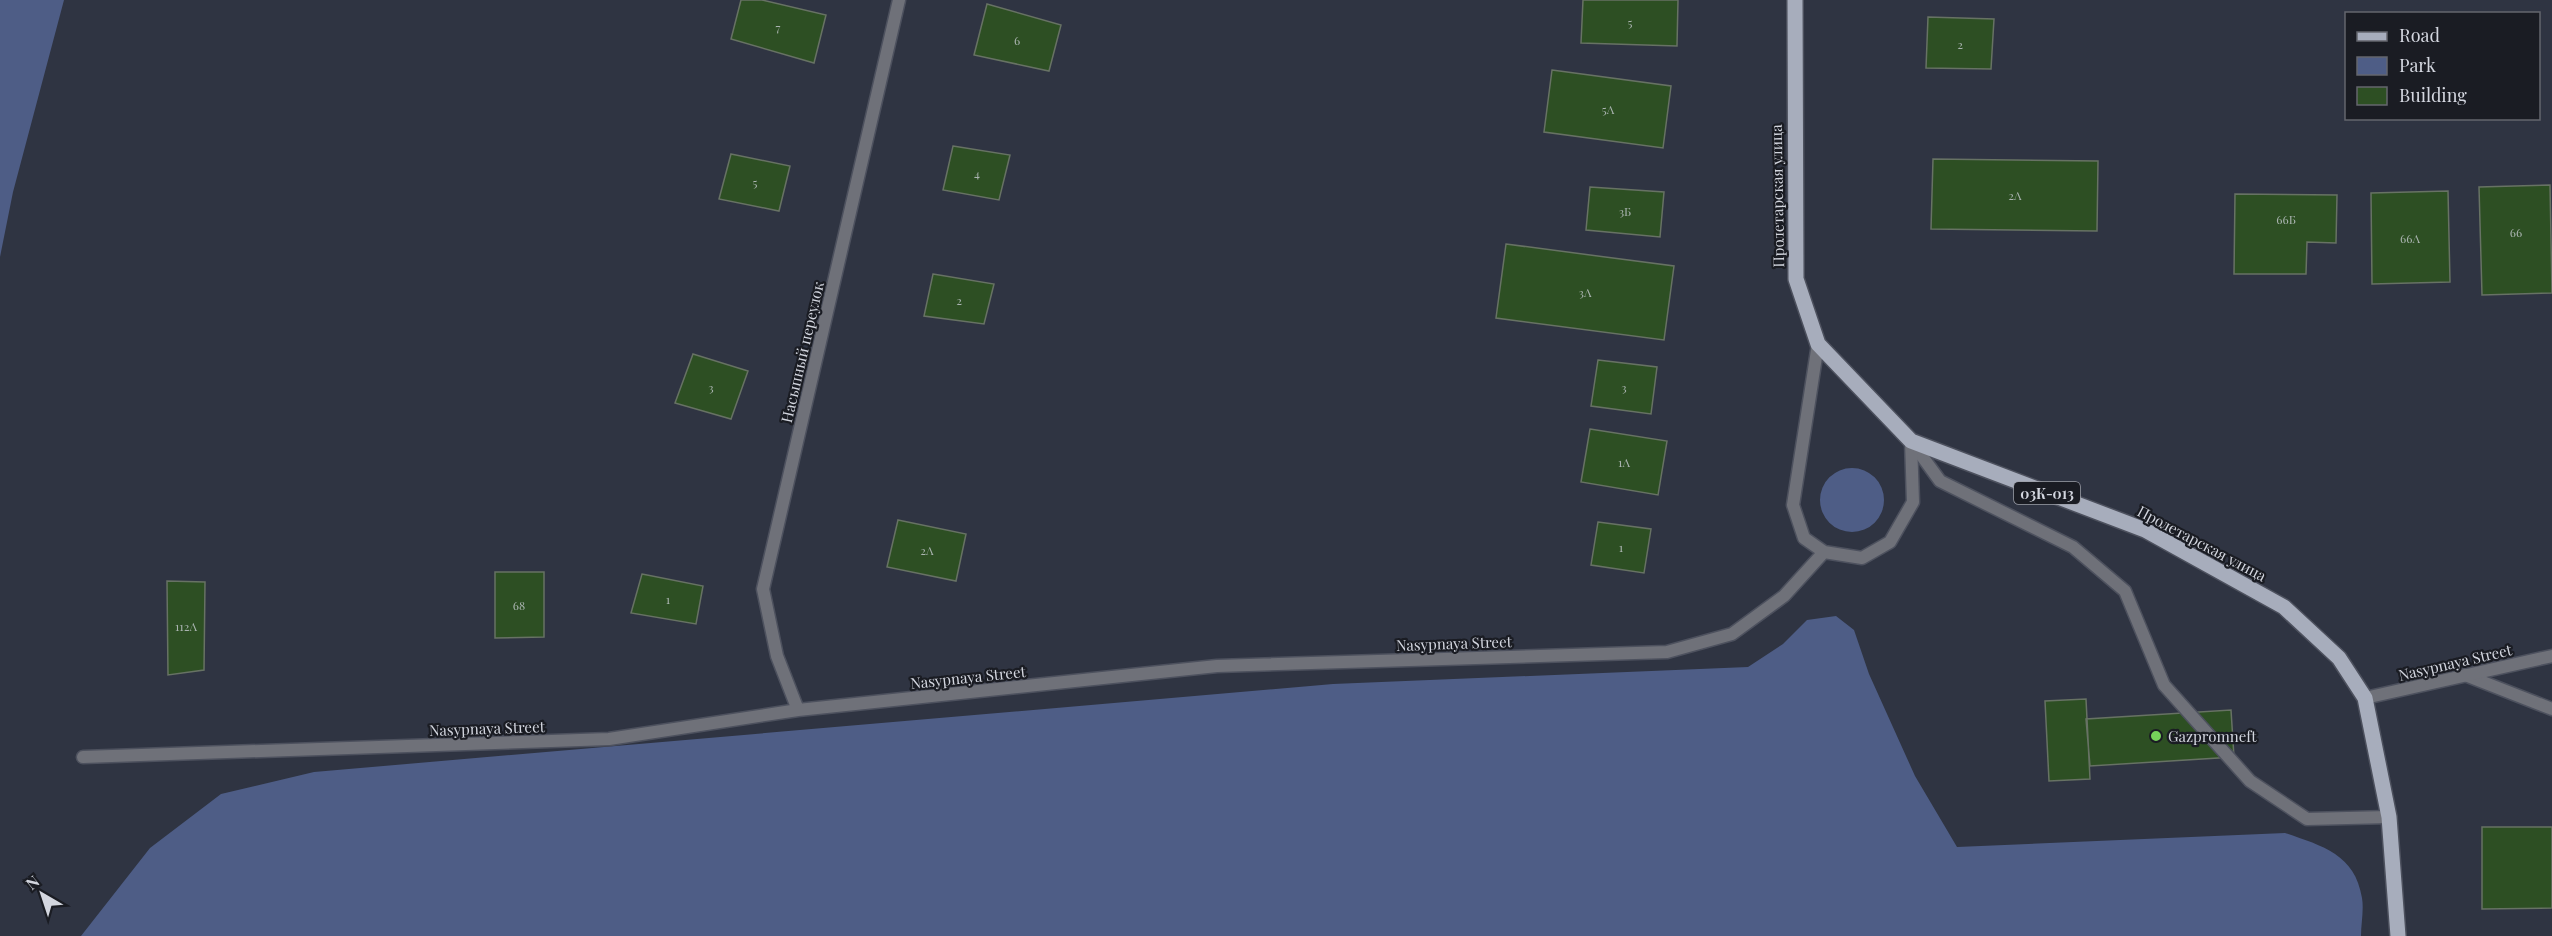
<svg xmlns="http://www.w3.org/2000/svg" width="2552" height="936" font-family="'Playfair Display',serif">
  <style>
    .green { fill: #4e5d86 }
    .building { fill: #2d4f23; stroke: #677264; stroke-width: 1.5 }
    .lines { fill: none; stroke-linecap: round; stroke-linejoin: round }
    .service-casing { stroke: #4d515e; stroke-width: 15 }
    .minor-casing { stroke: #4d515e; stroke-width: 15 }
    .primary-casing { stroke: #4d515e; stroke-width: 18 }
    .service { stroke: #6f7179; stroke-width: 12 }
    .minor { stroke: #6f7179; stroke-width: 12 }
    .primary { stroke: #a7adbc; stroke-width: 15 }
    .poi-dot { fill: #76d25a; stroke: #1a1c23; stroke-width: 2 }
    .labels { text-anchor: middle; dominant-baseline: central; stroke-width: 4.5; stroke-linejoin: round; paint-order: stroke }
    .number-label { font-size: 12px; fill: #aab4b0 }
    .shield { fill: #1a1c23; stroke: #9c9ea7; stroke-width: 1.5 }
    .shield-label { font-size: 14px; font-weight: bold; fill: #d3d6df }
    .street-label { font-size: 15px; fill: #d3d6df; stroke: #1a1c23 }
    .poi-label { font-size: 15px; fill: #d3d6df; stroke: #1a1c23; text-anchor: start }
  </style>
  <rect width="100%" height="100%" fill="#2f3442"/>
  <path class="green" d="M0 0H64L13 192 0 257Z
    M1820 500a32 32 0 1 1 64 0a32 32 0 1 1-64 0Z
    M1836 616 1854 630 1869 674 1915 776 1957 847 2285 833C2322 846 2355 854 2362 898 2364 910 2361 924 2361 936H81L150 848 221 794 314 772 1333 684 1748 667 1783 644 1807 620Z"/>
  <path class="building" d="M741 0H762L826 15 814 63 731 39Z
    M1583 0H1678L1677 46 1581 43Z
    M987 4 1061 25 1049 71 974 55Z
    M1928 17 1994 19 1991 69 1926 68Z
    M1552 70 1671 86 1663 148 1544 132Z
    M953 146 1010 155 999 200 943 190Z
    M731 154 790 166 779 211 719 199Z
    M1933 159 2098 161 2097 231 1931 229Z
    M2550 185 2552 293 2482 295 2479 187Z
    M1590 187 1664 192 1660 237 1586 230Z
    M2448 191 2450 282 2372 284 2371 193Z
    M2235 194 2337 195 2336 243 2307 242 2306 274H2234Z
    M1506 244 1674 266 1664 340 1496 318Z
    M933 274 994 284 984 324 924 316Z
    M693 354 748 371 731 419 675 403Z
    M1598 360 1657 367 1651 414 1591 406Z
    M1590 429 1667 441 1658 495 1581 482Z
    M898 520 966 534 956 581 887 567Z
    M1598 522 1651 529 1644 573 1591 565Z
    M495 572H544V637L495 638Z
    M642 574 703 586 696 624 631 613Z
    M167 581 205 582 204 670 168 675Z
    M2086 699 2090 779 2049 781 2045 701Z
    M2231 710 2234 757 2090 766 2086 719Z
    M2482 827H2552V908L2482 909Z"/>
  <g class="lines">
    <defs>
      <path id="service" d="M1911 441 1940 481 2073 547 2125 591 2164 685 2250 781 2307 819 2389 817
        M2465 675 2552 709"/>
      <path id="minor" d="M1818 344 1793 505 1804 538 1824 552 1862 558 1890 542 1913 502 1911 441
        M2365 698 2552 656
        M798 710 777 656 763 589 899 0
        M83 757 609 739 798 710 1217 666 1667 652 1732 634 1784 596 1824 552"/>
      <path id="primary" d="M1795 0 1796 279 1818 344 1911 441 2145 530 2284 607 2339 658 2365 698 2389 817 2398 936"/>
    </defs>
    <use href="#service" class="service-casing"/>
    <use href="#minor" class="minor-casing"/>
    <use href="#primary" class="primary-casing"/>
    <use href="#service" class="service"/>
    <use href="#minor" class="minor"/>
    <use href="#primary" class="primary"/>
  </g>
  <circle class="poi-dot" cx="2156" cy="736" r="6"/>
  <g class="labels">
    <g class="number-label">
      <text x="1630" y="22">5</text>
      <text x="778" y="27">7</text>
      <text x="1017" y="40">6</text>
      <text x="1960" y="44">2</text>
      <text x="1608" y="109">5А</text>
      <text x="977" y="173">4</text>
      <text x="755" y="182">5</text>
      <text x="2015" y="195">2А</text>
      <text x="1625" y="211">3Б</text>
      <text x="2286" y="219">66Б</text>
      <text x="2516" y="232">66</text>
      <text x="2410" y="238">66А</text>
      <text x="1585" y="292">3А</text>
      <text x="959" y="300">2</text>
      <text x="711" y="387">3</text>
      <text x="1624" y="387">3</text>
      <text x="1624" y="462">1А</text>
      <text x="1621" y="547">1</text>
      <text x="927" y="550">2А</text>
      <text x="668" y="599">1</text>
      <text x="519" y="605">68</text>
      <text x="186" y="626">112А</text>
    </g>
    <rect class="shield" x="2014" y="482" width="66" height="22" rx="4.5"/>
    <g class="shield-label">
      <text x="2047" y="493">03К-013</text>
    </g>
    <g class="street-label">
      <text transform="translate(1777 196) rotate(-91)">Пролетарская улица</text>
      <text transform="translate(802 352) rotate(-77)">Насыпный переулок</text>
      <text transform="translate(2202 543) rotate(28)">Пролетарская улица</text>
      <text transform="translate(1454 643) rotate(-2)">Nasypnaya Street</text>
      <text transform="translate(2455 662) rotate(-13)">Nasypnaya Street</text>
      <text transform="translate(968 677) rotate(-6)">Nasypnaya Street</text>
      <text transform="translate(487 728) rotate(-2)">Nasypnaya Street</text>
    </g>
    <g class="poi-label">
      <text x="2168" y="736">Gazpromneft</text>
    </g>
  </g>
  <rect x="2345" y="12" width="195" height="108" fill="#1a1c23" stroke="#64666e" stroke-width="1.5"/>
  <rect x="2357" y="32" width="30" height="9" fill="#a7adbc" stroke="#64666e" stroke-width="1.5"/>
  <text x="2399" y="42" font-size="18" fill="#d3d6df">Road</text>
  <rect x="2357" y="57" width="30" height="18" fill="#4e5d86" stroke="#64666e" stroke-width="1.5"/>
  <text x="2399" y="72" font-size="18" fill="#d3d6df">Park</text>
  <rect x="2357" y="87" width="30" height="18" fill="#2d4f23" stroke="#64666e" stroke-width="1.5"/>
  <text x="2399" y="102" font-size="18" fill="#d3d6df">Building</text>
  <g transform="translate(42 894) rotate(321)" stroke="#1a1c23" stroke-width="4.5" paint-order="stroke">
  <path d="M0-4.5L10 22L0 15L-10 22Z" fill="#d3d6df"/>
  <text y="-9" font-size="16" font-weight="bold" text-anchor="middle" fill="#d3d6df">N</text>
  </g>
</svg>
